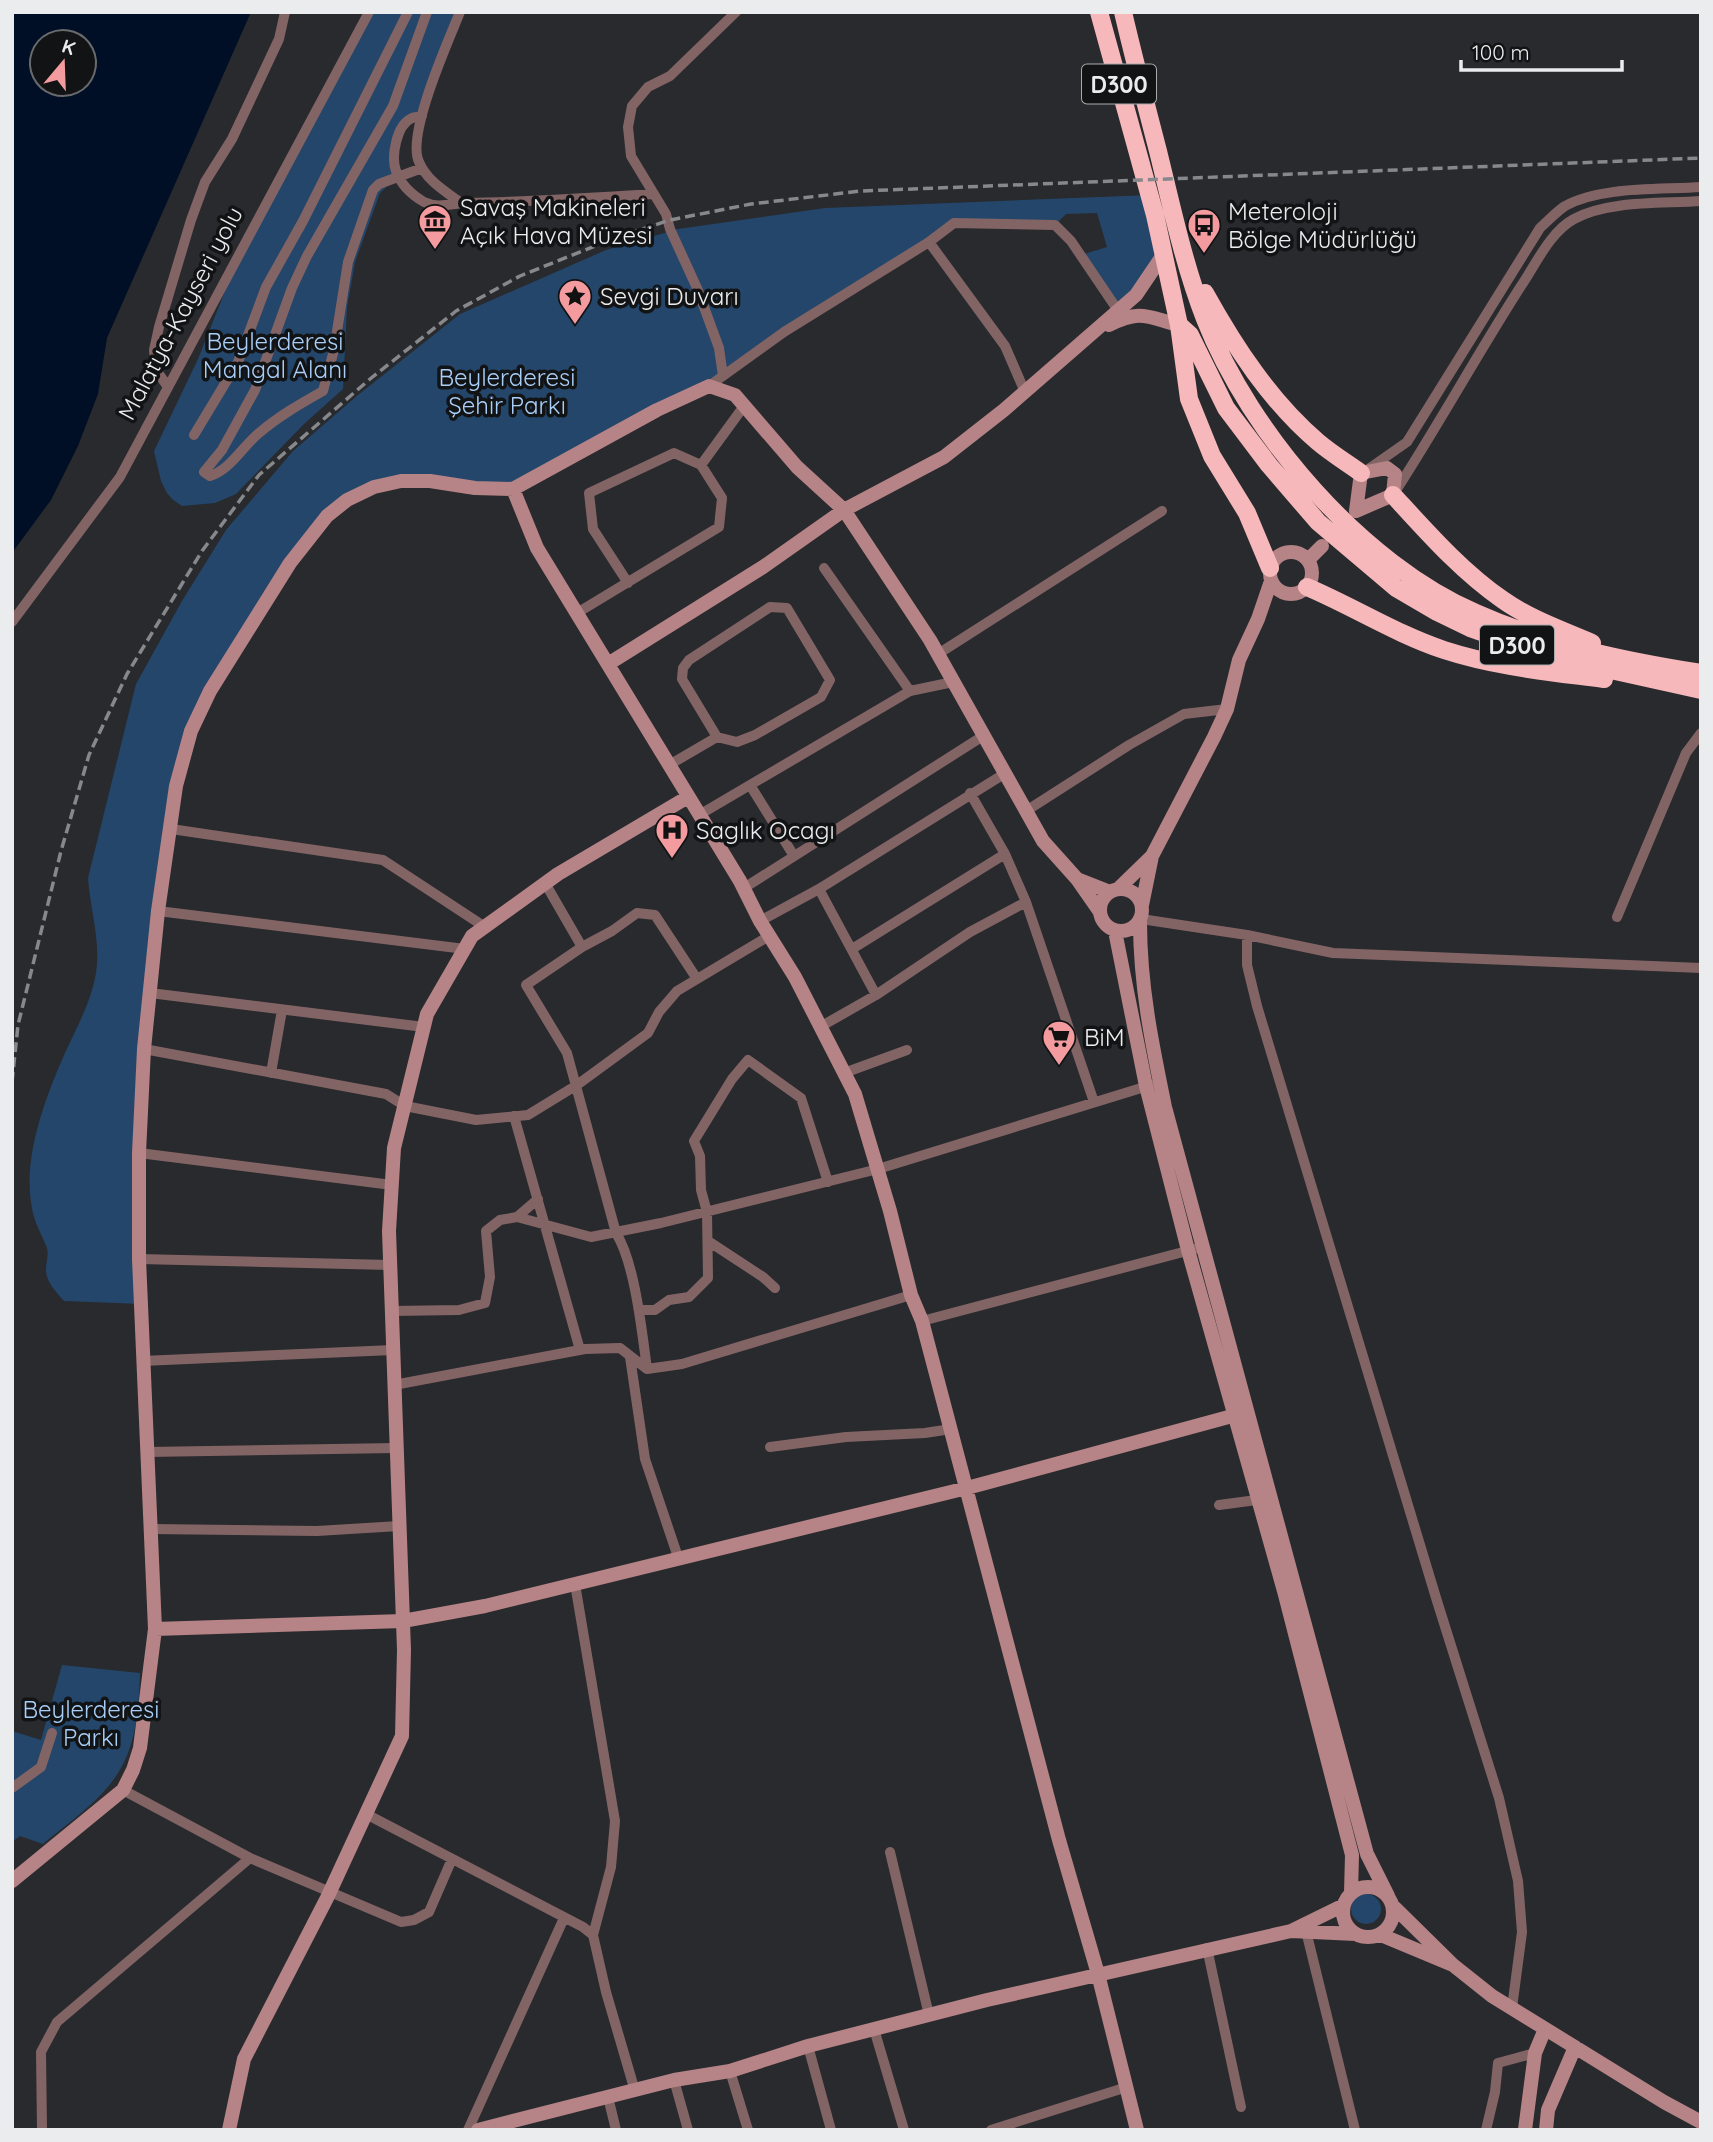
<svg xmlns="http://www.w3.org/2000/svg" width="1713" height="2142" font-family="Quicksand,sans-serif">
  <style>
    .green { fill: #24466a }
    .water { fill: #000f26; fill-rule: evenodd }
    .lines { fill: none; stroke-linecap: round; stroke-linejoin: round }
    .street { stroke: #836465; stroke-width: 10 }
    .secondary { stroke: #b68486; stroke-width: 14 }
    .highway { stroke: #f6b8ba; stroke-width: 18 }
    .rail { stroke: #86888b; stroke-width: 3.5; stroke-dasharray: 10 5; stroke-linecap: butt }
    .labels { text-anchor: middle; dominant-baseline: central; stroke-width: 7; stroke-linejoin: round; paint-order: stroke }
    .shield { fill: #121314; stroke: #a9abad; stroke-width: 2 }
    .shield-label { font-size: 23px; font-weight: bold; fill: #eaecee }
    .poi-label { font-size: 24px; fill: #eaecee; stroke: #121314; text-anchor: start }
    .street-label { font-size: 24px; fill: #eaecee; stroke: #121314 }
    .park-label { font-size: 24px; fill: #a9cff9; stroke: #121314 }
  </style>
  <rect width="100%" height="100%" fill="#282a2e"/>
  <path class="green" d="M369 12H460L422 116 412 118 396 144 398 176 380 193 355 262 347 308 343 389 304 424 236 494 215 503 182 506 172 499 167 493 161 481 154 451 198 359 241 251Z
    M1150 195 1163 255 1119 310 1081 255 1107 247 1097 213 1066 214 1055 225 954 224 709 386 513 489 401 481 327 516 191 731 146 1030 141 1304 64 1301C57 1293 45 1281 46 1269 46 1262 49 1255 47 1248 42 1235 34 1222 32 1208 22 1159 45 1098 65 1053 77 1027 91 1002 96 973 101 941 90 909 88 878L136 684 182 601 226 530 293 451 358 395 460 314 606 250 678 229 825 208Z
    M62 1665 140 1673C139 1704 137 1740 121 1768 104 1799 69 1822 43 1844L20 1836 12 1842V1731L41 1740Z
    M1351 1909a15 15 0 1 1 30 0a15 15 0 1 1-30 0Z"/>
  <path class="water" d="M12 12H251L107 338 98 394 78 446 51 500 12 553ZM42 42H84V84H42Z"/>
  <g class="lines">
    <path class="street" d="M460 12C448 42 406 135 419 162 427 181 445 191 461 203
      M422 116C419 117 415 117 412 118 396 125 391 157 396 171 401 185 412 195 424 202 439 209 452 203 466 203 529 202 591 198 654 194
      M422 168 379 184 373 190 348 262 334 350 323 391C300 404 279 416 259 433 242 447 231 469 210 476L204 472 222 450 255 390 292 288 307 256 393 106 427 12
      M929 242 954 223 1055 225 1071 241 1121 315
      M723 376 719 348 697 288 670 229 666 214 631 156 628 127 632 106 648 87 670 76 736 12
      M709 386 784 332 929 242 1005 346 1025 392
      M168 387 156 370 154 350 159 327 191 220 205 182 232 139 279 39 285 12
      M194 435 238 362 266 287 303 221 408 12
      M1367 470 1407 442 1540 228C1548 221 1556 212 1565 206 1601 186 1660 190 1701 187
      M1395 492C1439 424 1478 353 1521 286 1536 264 1550 232 1574 219 1608 200 1663 204 1701 201
      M824 568 910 691
      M628 583 593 529 589 493 674 453 701 465
      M577 613 719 527 722 498 701 465 744 406
      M12 622 120 477 369 12
      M938 654 1162 511
      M669 765 717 737 737 742 755 735 821 697 830 680 787 608 770 607 689 660 683 668 682 679 717 737
      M750 785 794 856
      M970 793 1005 854 1026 902 1094 1102
      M1026 811 1129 745 1184 714 1227 709
      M699 815 910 691 953 682
      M171 829 383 860 485 927
      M545 883 582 947 526 985 567 1053 616 1233C635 1263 642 1332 647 1369
      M744 888 983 736
      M819 889 876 995
      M158 911 465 949
      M1617 917 1686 753 1701 733
      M1141 919 1247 935 1333 953 1701 968
      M760 921 819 889 1004 774
      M1247 935V965L1257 1006 1437 1601 1499 1798 1518 1881 1522 1932 1512 2008
      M582 947 612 931 637 913 655 915 697 979
      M852 949 1005 854
      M150 993 424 1027
      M820 1027 876 995 970 932 1026 902
      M144 1049 386 1094 405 1106 476 1120 528 1115 577 1085 648 1033 659 1012 677 991 769 936
      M271 1073 282 1010
      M844 1073 907 1050
      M514 1116 580 1350
      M139 1153 392 1185
      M517 1217 538 1199
      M708 1241 763 1277 775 1288
      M139 1259 390 1265
      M639 1310H655L669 1300 689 1297 708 1278 707 1212 701 1190 700 1156 694 1141 732 1079 748 1060 801 1098 828 1182
      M391 1311 459 1310 485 1303 490 1277 486 1231 500 1220 517 1217 591 1237 661 1223 878 1169 1151 1085
      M922 1321 1202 1247
      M630 1357 645 1459 679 1560
      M142 1361 393 1350
      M394 1385 585 1349 620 1348 647 1369 682 1364 911 1295
      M770 1447 846 1437 925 1433 951 1429
      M147 1452 396 1448
      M1219 1505 1264 1499
      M151 1529 317 1531 399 1526
      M575 1584 615 1821 611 1867 593 1935 606 1992 635 2091
      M12 1788 41 1767 52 1733
      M123 1790 250 1858
      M366 1814 583 1927 593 1935
      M890 1852 929 2015
      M1306 1931 1355 2130
      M1207 1948 1241 2107
      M874 2029 904 2130
      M808 2046 831 2130
      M730 2071 748 2130
      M674 2080 688 2130
      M608 2097 616 2130
      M42 2130 41 2052 57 2022 250 1858 401 1922 414 1920 429 1912 452 1859
      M468 2130 564 1918
      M991 2130 1127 2087
      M1486 2130 1495 2092 1498 2063 1535 2053"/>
    <path class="secondary" d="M1109 325C1141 309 1147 317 1179 325
      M1387 468 1395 474 1393 495 1356 511 1361 473Z
      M513 489 537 548 740 881 760 921 795 977 855 1094 890 1211 911 1295 922 1321 1059 1840 1098 1974 1137 2130
      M1270 573a21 21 0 1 1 42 0a21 21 0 1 1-42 0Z
      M1308 560 1322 546
      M608 664 763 567 844 510 944 457 1004 410 1136 295 1163 255
      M1152 856 1214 737 1227 709 1239 660 1258 619 1271 581
      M1100 910a21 21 0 1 1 42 0a21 21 0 1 1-42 0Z
      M1118 889 1152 856 1142 905
      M1100 912 1077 879 1110 892
      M1140 922C1140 986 1152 1044 1165 1107L1367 1854 1388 1896
      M1115 931 1146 1086 1188 1250 1284 1591 1352 1855 1351 1893
      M155 1629 403 1621 485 1606 967 1488 1247 1412
      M12 1881 123 1790 133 1770 140 1748 155 1629 139 1259V1153L144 1049 158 911 176 786 191 731 210 691 290 563 327 516 347 500 374 487 401 481H430L475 488 513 489 657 410 709 386 735 395 797 467 844 510 930 640 1043 841 1077 879
      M1343 1912a25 25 0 1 1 50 0a25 25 0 1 1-50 0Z
      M1344 1905 1291 1931 1356 1934
      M1381 1935 1453 1965 1392 1905
      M1453 1965 1492 1996 1664 2102 1701 2122
      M229 2130 244 2059 327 1898 402 1736 404 1650 389 1231 394 1148 427 1014 472 936 558 874 688 797
      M478 2130 674 2080 730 2071 808 2046 987 2000 1291 1931
      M1525 2130 1535 2053 1545 2029
      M1546 2130 1548 2110 1575 2047"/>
    <path class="highway" d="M1099 12 1155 215 1179 325 1189 399 1212 456 1247 513 1270 568
      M1123 12C1134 59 1146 105 1158 151 1172 208 1184 265 1205 319 1250 434 1362 564 1476 613 1548 645 1624 661 1701 673
      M1205 293C1235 347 1270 401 1318 442 1331 453 1347 463 1361 473
      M1179 325 1190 335 1226 408 1269 465 1318 522 1396 588 1437 612 1470 628 1552 657 1701 690
      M1393 495C1427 532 1462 572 1503 600 1530 619 1562 630 1592 643
      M1307 587C1354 607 1396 634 1444 650 1496 667 1551 672 1604 679"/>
    <path class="rail" d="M12 1082 18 1025 61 851 89 755 127 674 202 551 259 475 370 379 456 311 520 276 615 238 670 220 751 204 861 191 1701 158"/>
  </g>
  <defs>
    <symbol id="museum-pin" viewBox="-11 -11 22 30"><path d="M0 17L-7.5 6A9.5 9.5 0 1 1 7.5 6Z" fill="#f49b9f" stroke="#121314"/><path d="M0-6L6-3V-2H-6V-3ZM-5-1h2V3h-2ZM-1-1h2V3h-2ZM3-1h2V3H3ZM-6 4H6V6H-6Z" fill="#111"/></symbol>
    <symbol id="bus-pin" viewBox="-11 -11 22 30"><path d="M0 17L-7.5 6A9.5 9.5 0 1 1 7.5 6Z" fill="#f49b9f" stroke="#121314"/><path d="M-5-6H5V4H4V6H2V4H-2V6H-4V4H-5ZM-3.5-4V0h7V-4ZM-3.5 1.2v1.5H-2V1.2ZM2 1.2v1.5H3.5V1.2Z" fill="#111"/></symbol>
    <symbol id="sight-pin" viewBox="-11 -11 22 30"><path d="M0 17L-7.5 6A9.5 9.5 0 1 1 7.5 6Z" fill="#f49b9f" stroke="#121314"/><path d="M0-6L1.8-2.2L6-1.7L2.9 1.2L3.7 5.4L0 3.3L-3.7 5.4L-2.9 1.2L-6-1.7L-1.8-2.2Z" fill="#111"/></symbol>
    <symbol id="hospital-pin" viewBox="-11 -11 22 30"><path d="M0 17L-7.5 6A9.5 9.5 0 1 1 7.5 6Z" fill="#f49b9f" stroke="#121314"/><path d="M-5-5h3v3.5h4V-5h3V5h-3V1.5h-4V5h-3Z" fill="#111"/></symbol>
    <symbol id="supermarket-pin" viewBox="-11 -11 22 30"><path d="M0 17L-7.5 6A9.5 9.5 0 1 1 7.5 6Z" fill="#f49b9f" stroke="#121314"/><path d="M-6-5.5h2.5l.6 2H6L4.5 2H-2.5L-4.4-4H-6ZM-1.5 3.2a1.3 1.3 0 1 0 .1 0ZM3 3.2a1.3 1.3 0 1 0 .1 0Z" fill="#111"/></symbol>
  </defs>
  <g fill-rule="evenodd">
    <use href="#museum-pin" x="416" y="202" width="38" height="52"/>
    <use href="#bus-pin" x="1185" y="206" width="38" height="52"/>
    <use href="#sight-pin" x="556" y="277" width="38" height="52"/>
    <use href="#hospital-pin" x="653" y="811" width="38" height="52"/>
    <use href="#supermarket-pin" x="1040" y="1018" width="38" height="52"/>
  </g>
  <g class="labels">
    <g class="shield">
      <rect x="1082" y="64.5" width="74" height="39" rx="5"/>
      <rect x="1480" y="625.5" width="74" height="39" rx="5"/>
    </g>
    <g class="shield-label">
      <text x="1119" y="84">D300</text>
      <text x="1517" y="645">D300</text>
    </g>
    <g class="poi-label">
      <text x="460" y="207">Savaş Makineleri<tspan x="460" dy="28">Açık Hava Müzesi</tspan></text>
      <text x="1228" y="211">Meteroloji<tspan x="1228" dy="28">Bölge Müdürlüğü</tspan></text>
      <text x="600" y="296">Sevgi Duvarı</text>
      <text x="696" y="830">Saglık Ocagı</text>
      <text x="1084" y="1037">BiM</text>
    </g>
    <g class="street-label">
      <text transform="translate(180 313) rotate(-62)">Malatya-Kayseri yolu</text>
    </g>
    <g class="park-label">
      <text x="275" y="341">Beylerderesi<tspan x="275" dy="28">Mangal Alanı</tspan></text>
      <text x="507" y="377">Beylerderesi<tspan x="507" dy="28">Şehir Parkı</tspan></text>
      <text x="91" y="1709">Beylerderesi<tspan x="91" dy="28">Parkı</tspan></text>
    </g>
  </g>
  <rect width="1713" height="2142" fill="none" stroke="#eaecee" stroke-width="28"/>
  <g transform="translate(63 63) rotate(19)"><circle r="33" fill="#121314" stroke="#686a6b" stroke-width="2"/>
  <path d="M0-5L12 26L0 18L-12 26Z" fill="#f49b9f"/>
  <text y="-10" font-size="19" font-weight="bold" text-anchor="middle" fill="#eaecee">K</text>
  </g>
  <path d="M1461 60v10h161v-10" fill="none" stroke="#eaecee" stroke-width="3.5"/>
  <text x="1472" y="60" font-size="21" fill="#eaecee" stroke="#121314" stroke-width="5" paint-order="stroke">100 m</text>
</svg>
